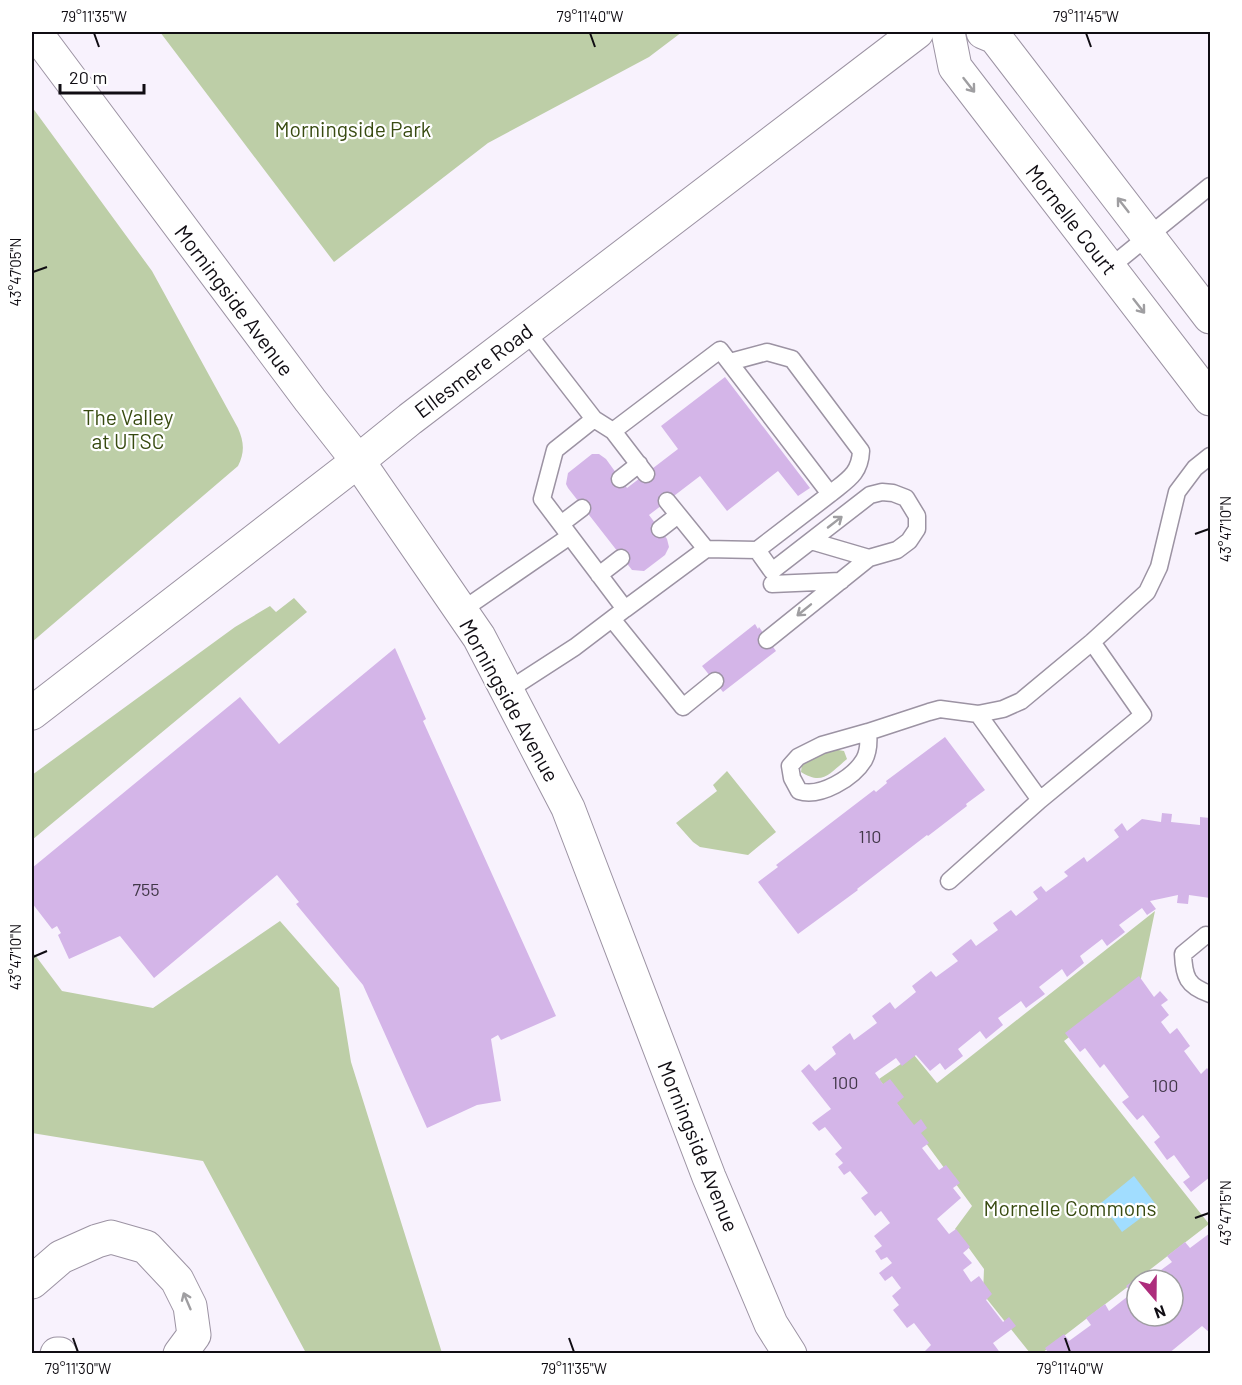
<svg xmlns="http://www.w3.org/2000/svg" width="1242" height="1385" font-family="Barlow,sans-serif">
  <style>
    .green { fill: #bdcea7 }
    .water { fill: #a1ddff }
    .building { fill: #d4b5e8; fill-rule: evenodd }
    .lines { fill: none; stroke-linecap: round; stroke-linejoin: round }
    .service-casing { stroke: #9c93a3; stroke-width: 19 }
    .minor-casing { stroke: #9c93a3; stroke-width: 35 }
    .secondary-casing { stroke: #9c93a3; stroke-width: 35 }
    .service { stroke: #fff; stroke-width: 16 }
    .minor { stroke: #fff; stroke-width: 33 }
    .secondary { stroke: #fff; stroke-width: 33 }
    .oneway { stroke: #9f9ea1 }
    .ticks { fill: none; stroke: #100d13; stroke-width: 2 }
    .labels { text-anchor: middle; dominant-baseline: central; stroke-width: 4.5; stroke-linejoin: round; paint-order: stroke }
    .number-label { font-size: 18px; fill: #413748 }
    .park-label { font-size: 21px; fill: #384b11; stroke: #fff }
    .street-label { font-size: 21px; fill: #100d13; stroke: #fff }
    .neatline { fill: none; stroke: #100d13; stroke-width: 2 }
    .ticks-label { font-size: 15px; text-anchor: middle; fill: #100d13 }
  </style>
  <rect width="100%" height="100%" fill="#f8f2fd"/>
  <path class="green" d="M160 32H682L649 57 488 143 334 262Z
    M32 107 152 271 238 428C244 442 245 452 238 466L32 642Z
    M294 598 307 612 32 840V775L235 627 270 606 276 612Z
    M833 749 844 751 847 759C830 773 823 786 801 772L802 763Z
    M727 771 776 832 748 855 700 847 693 842 676 823 717 791 713 785Z
    M1155 911 1140 983 1064 1041 1209 1224 1042 1353H1030L983 1294 984 1269 955 1229 972 1206 879 1079 914 1055 937 1083Z
    M280 921 339 988 351 1062 442 1353H306L203 1161 32 1133V951L62 991 153 1008Z"/>
  <path class="water" d="M1134 1176 1157 1206 1122 1232 1101 1203Z"/>
  <path class="building" d="M725 377 810 488 798 496 778 471 727 511 700 476 649 515 667 539 669 547 665 555 644 571 632 570 568 488 566 484 568 473 592 454H599L606 459 627 488 678 449 661 426Z
    M755 624 758 629 759 627 776 651 723 692 702 666Z
    M395 648 426 719 423 721 556 1016 501 1040 498 1035 491 1039 501 1101 477 1105 427 1128 363 985 296 904 299 902 277 875 154 978 120 936 69 959 58 935 61 933 57 926 52 929 32 903V868L240 697 279 744Z
    M945 737 985 790 966 804 967 806 928 836 927 835 857 889 858 890 798 934 758 882 778 867 776 865 874 790 876 792 887 783 886 781Z
    M1162 813 1172 814 1171 822 1200 825V817L1210 818V898L1189 895 1188 904 1177 903 1178 895 1150 901 1156 909 1147 915 1142 908 1119 925 1125 932 1107 946 1102 939 1080 956 1084 963 1067 977 1062 969 1039 987 1045 994 1026 1008 1021 1001 998 1018 1003 1025 986 1039 980 1031 958 1049 963 1056 945 1070 940 1063 930 1071 916 1055 902 1066 896 1058 875 1073 883 1084 890 1079 904 1097 897 1103 914 1125 921 1119 927 1128 921 1133 929 1143 922 1148 939 1170 946 1165 960 1183 953 1188 961 1198 937 1219 949 1234 956 1229 970 1247 963 1253 972 1263 963 1270 971 1282 979 1276 992 1294 986 1300 1003 1322 1009 1317 1016 1326 993 1343 1001 1354H927L925 1351 931 1345 914 1323 907 1328 893 1310 899 1305 892 1296 901 1288 892 1276 885 1281 879 1273 892 1263 887 1257 881 1260 875 1251 882 1246 874 1236 890 1223 881 1211 875 1216 861 1198 868 1193 850 1171 844 1175 838 1167 843 1163 835 1154 842 1148 825 1127 819 1131 812 1123 831 1109 801 1071 809 1064 815 1071 836 1054 832 1047 850 1033 854 1040 877 1023 872 1016 890 1002 895 1009 916 992 912 986 931 971 936 977 958 961 952 954 971 939 976 946 998 930 993 923 1011 910 1016 916 1038 899 1033 892 1041 886 1046 892 1068 876 1064 872 1084 857 1087 862 1119 837 1114 830 1122 823 1127 831 1142 819 1161 822Z
    M1139 976 1154 997 1160 991 1168 1000 1161 1005 1169 1015 1161 1022 1170 1034 1177 1028 1190 1046 1184 1051 1201 1074 1207 1068 1210 1072V1177L1191 1192 1183 1182 1190 1177 1174 1155 1167 1160 1154 1142 1160 1137 1143 1115 1137 1120 1122 1102 1129 1097 1104 1064 1100 1068 1085 1048 1080 1052 1065 1033Z
    M1210 1233V1333L1202 1326 1168 1354H1049L1045 1348 1064 1334 1069 1341 1091 1325 1086 1318 1105 1304 1109 1311 1132 1293 1126 1286 1145 1272 1150 1278 1172 1262 1167 1256 1185 1242 1190 1248ZM1137 1280H1173V1316H1137Z"/>
  <g class="lines">
    <defs>
      <path id="service" d="M1109 268 1210 186
        M730 362 767 352 792 359 861 451C860 474 847 480 830 494
        M594 419 613 431 720 350 830 494 757 550 706 549 625 609
        M613 431 646 474
        M620 479 639 464
        M667 501 706 549
        M561 524 582 508
        M660 529 678 515
        M811 541 869 558
        M757 550 772 571 870 495 882 492 893 493 906 498 917 516V529L909 541 897 550 869 558 767 640
        M599 575 621 558
        M772 584 841 581
        M461 611 570 536
        M612 619 683 707 715 681
        M507 691 575 647 625 609 542 499 555 450 594 419 525 330
        M868 732C869 742 869 751 864 760 853 778 820 798 799 791L792 778 790 766 798 757 822 745 868 732 929 712 940 709 978 714
        M1040 800 978 714 1003 709 1021 701 1092 642 1147 592 1159 567 1177 492 1195 468 1210 456
        M949 881 1040 800 1143 715 1092 642
        M1210 936 1206 935 1183 954C1184 977 1187 986 1210 994"/>
      <path id="minor" d="M948 32 955 67 1210 399
        M983 32 995 37 1210 317
        M32 1282 61 1257 97 1241 111 1237 146 1247 177 1280 190 1306 194 1335 180 1354
        M57 1354H60"/>
      <path id="secondary" d="M35 32 310 400 358 461 479 637 568 808 709 1177 771 1324 790 1354
        M32 713 358 461 410 419 917 32"/>
    </defs>
    <use href="#service" class="service-casing"/>
    <use href="#minor" class="minor-casing"/>
    <use href="#secondary" class="secondary-casing"/>
    <use href="#service" class="service"/>
    <use href="#minor" class="minor"/>
    <use href="#secondary" class="secondary"/>
  </g>
  <defs><path id="oneway-shaft" d="M-6 0H5M1.5-3L5.5 0L1.5 3" fill="none" stroke-width="1.6" stroke-linecap="round" stroke-linejoin="round" transform="scale(1.5)"/></defs>
  <g class="oneway">
    <use href="#oneway-shaft" transform="translate(969 85) rotate(52)"/>
    <use href="#oneway-shaft" transform="translate(1123 205) rotate(-128)"/>
    <use href="#oneway-shaft" transform="translate(1139 306) rotate(52)"/>
    <use href="#oneway-shaft" transform="translate(835 522) rotate(-38)"/>
    <use href="#oneway-shaft" transform="translate(804 610) rotate(141)"/>
    <use href="#oneway-shaft" transform="translate(187 1301) rotate(-113)"/>
  </g>
  <path class="ticks" d="M94 33 99 47M590 33 595 47M1086 33 1091 47M33 272 47 267M1195 534 1209 529M33 957 47 951M1195 1218 1209 1213M73 1338 78 1352M569 1338 574 1352M1065 1338 1070 1352"/>
  <g class="labels">
    <g class="number-label">
      <text x="870" y="836">110</text>
      <text x="146" y="889">755</text>
      <text x="845" y="1082">100</text>
      <text x="1165" y="1085">100</text>
    </g>
    <g class="park-label">
      <text x="353" y="128">Morningside Park</text>
      <text x="128" y="416">The Valley<tspan x="128" dy="24">at UTSC</tspan></text>
      <text x="1070" y="1207">Mornelle Commons</text>
    </g>
    <g class="street-label">
      <text transform="translate(1072 219) rotate(52)">Mornelle Court</text>
      <text transform="translate(235 300) rotate(53)">Morningside Avenue</text>
      <text transform="translate(473 370) rotate(-37)">Ellesmere Road</text>
      <text transform="translate(510 700) rotate(61)">Morningside Avenue</text>
      <text transform="translate(699 1146) rotate(68)">Morningside Avenue</text>
    </g>
  </g>
  <rect width="1242" height="1385" fill="none" stroke="#ffffff" stroke-width="66"/>
  <g transform="translate(1155 1298) rotate(160)"><circle r="28" fill="#ffffff" stroke="#9f9ea1" stroke-width="1.5"/>
  <path d="M0-4.5L10 22L0 15L-10 22Z" fill="#ad2d7c"/>
  <text y="-9" font-size="16" font-weight="bold" text-anchor="middle" fill="#100d13">N</text>
  </g>
  <path d="M60 84v9h84v-9" fill="none" stroke="#100d13" stroke-width="3"/>
  <text x="69" y="84" font-size="18" fill="#100d13" stroke="#ffffff" stroke-width="4.5" paint-order="stroke">20 m</text>
  <rect x="33" y="33" width="1176" height="1319" class="neatline"/>
  <g class="ticks-label">
    <text x="94" y="22">79°11'35"W</text>
    <text x="590" y="22">79°11'40"W</text>
    <text x="1086" y="22">79°11'45"W</text>
    <text transform="translate(16 272) rotate(-90)" y="5">43°47'05"N</text>
    <text transform="translate(1226 529) rotate(-90)" y="5">43°47'10"N</text>
    <text transform="translate(16 957) rotate(-90)" y="5">43°47'10"N</text>
    <text transform="translate(1226 1213) rotate(-90)" y="5">43°47'15"N</text>
    <text x="78" y="1374">79°11'30"W</text>
    <text x="574" y="1374">79°11'35"W</text>
    <text x="1070" y="1374">79°11'40"W</text>
  </g>
</svg>
